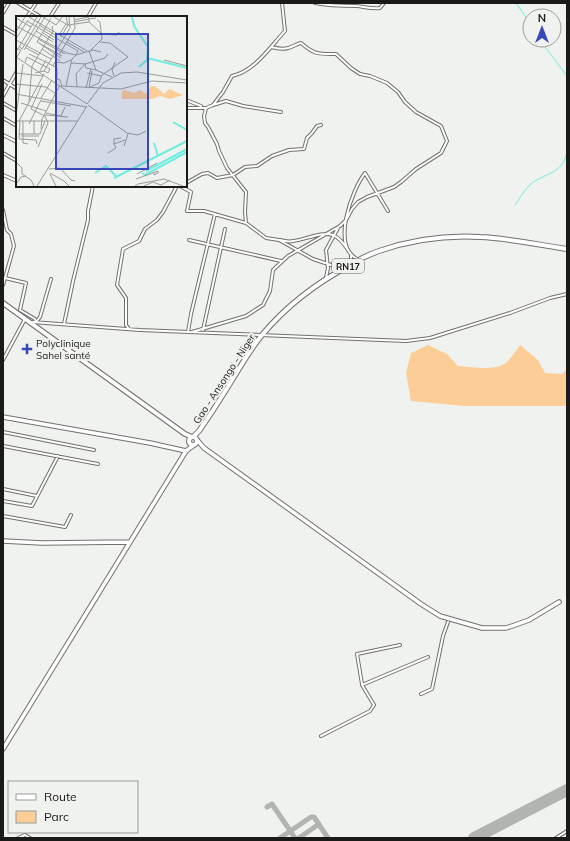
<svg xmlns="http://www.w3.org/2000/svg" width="570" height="841" font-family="Mulish,sans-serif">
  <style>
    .green { fill: #fccd96 }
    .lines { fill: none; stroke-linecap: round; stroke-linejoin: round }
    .stream { stroke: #71eddf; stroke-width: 1 }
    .taxiway { stroke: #b2b4b1; stroke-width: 5 }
    .runway { stroke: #b2b4b1; stroke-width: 12 }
    .street-casing { stroke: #70716e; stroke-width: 4 }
    .secondary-casing { stroke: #70716e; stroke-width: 5.5 }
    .primary-casing { stroke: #70716e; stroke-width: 6 }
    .street { stroke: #fff; stroke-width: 2 }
    .secondary { stroke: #fff; stroke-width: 3.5 }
    .primary { stroke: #fff; stroke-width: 4 }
    .poi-dot { fill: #3747ba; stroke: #f0f2ef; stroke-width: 1.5 }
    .labels { text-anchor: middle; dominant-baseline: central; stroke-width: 4; stroke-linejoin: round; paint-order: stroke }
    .shield { fill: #f0f2ef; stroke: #5a5b59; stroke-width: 1 }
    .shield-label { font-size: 9px; font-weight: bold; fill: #1a1a19 }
    .poi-label { font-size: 10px; fill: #1a1a19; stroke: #f0f2ef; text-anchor: start }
    .street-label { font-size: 10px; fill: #1a1a19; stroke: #f0f2ef }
    .inset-river { fill: none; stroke: #71eddf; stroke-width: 2 }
    .inset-road { fill: none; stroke: #9a9c99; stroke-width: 1 }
    .view { fill: #3747ba; fill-opacity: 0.15; stroke: #3747ba; stroke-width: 2 }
    .inset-edge { fill: none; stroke: #1a1a19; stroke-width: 2 }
  </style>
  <rect width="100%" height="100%" fill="#f0f2ef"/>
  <path class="green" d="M428 345 447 354 458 366C471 367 487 370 500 366 508 364 515 352 520 345L538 360 545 373 562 374 567 369V406H464L411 401 406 373 411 353Z"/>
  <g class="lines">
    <path class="stream" d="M516 3 530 23
      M540 40 567 76
      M515 205C520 198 525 189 532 183 548 172 564 173 567 151"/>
    <path class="taxiway" d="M267 807 272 804 295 838
      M280 838 311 817H314L328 838
      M299 838 319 824"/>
    <path class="runway" d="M474 838 567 790"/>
    <defs>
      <path id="street" d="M18 3 41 17
        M315 3C329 6 343 6 357 6 365 7 372 9 380 8L384 3
        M3 13 9 3
        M27 17 36 3
        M50 17 59 3
        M88 17 96 3
        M3 27 17 35
        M3 80 17 89
        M3 96 17 71
        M186 100 201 106
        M3 103 17 111
        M213 105 223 92 232 76C255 71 270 47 285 31L282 3
        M186 108H206L213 105 226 101 243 106 281 112
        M206 108 204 116 205 123 208 127 217 144 219 151 227 168 246 192 245 212 246 223 266 238 279 240 313 259 337 267H344
        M3 118 17 126
        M3 135 17 142
        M3 153 17 161
        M365 173 388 211
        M3 175 17 181
        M186 183 202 174 208 173 217 178 233 175 245 167 257 166 272 156 289 150 304 149 307 138 312 133 317 126 321 125
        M180 186 191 192 187 211H204L246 223
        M3 210 7 230 11 234 14 246 5 278 26 283 20 310 35 319 36 322 40 317 51 279
        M189 240 281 261
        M280 240C284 241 289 242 293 241 304 240 322 231 333 235 340 238 344 244 348 250
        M351 254V263
        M357 259C331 245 352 190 365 173
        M326 278 328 268 326 250 338 228
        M3 285 5 278
        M32 322 140 330 406 341 430 338 510 313 550 298 567 294
        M64 324 73 281 88 220V211L93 186
        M129 329 126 325V298L117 285 123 249 139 241 145 229 157 220 163 212 177 186
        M203 330 225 229
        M188 332 191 314 215 214
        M192 332 246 316 263 305 270 291 273 270 288 256 340 226 346 220 352 209 358 202 367 197 394 187 401 182 416 169 441 153 447 141 441 126 416 112 405 102 398 92 387 83 370 76 360 74 351 68 336 54C318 54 315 55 301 43 296 44 293 47 288 48 282 50 276 48 271 47
        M3 360 25 319
        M3 432 94 450
        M3 446 98 464
        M3 489 37 496
        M3 501 32 506 58 456
        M3 516 65 527 71 515
        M362 684 357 654 400 645
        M421 694 432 689 443 636 448 622
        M321 736 370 711 374 705 362 685 428 657
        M18 838 25 835 30 838
        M556 838 567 831"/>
      <path id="secondary" d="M3 417 150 443 186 451
        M198 441 204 448 421 604 440 616 482 628H506L515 625 529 620 559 602
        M3 541 42 543 130 542
        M3 749 186 451 194 445"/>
      <path id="primary" d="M3 303 185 434 192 437
        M189 441a4 4 0 1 1 8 0a4 4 0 1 1-8 0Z
        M193 437 199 431C208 418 216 406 224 393 237 373 247 353 262 335 287 305 318 282 352 264 360 259 370 254 379 251 411 240 446 235 480 237 509 238 538 245 567 249"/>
    </defs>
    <use href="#street" class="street-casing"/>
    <use href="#secondary" class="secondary-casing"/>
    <use href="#primary" class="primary-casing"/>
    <use href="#street" class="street"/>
    <use href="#secondary" class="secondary"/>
    <use href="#primary" class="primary"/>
  </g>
  <path class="poi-dot" d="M25 343h4v4h4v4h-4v4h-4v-4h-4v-4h4z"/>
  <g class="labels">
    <rect class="shield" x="332" y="259" width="32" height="14" rx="3"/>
    <g class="shield-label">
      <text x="348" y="266">RN17</text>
    </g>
    <g class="poi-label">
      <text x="36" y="343">Polyclinique<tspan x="36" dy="12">Sahel santé</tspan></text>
    </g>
    <g class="street-label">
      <text transform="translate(224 379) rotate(-57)">Gao - Ansongo - Niger</text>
    </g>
  </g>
  <g transform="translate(16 16)">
    <rect width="171" height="171" fill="#f0f2ef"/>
    <path d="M135 70H139L148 78 153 73 167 79 154 83 144 80 136 83H106V75L109 74 118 77 124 74 130 78Z" fill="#fccd96"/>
    <path class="inset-river" d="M116 1 118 10 132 31 131 44 123 51M131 42 171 52M157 106 171 114M138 127 142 140M130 155 171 133M79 157 90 150 101 161M126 157 129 159 171 136M98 162 171 125"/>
    <path class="inset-road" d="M13 1 37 15 16 50 13 86M27 1 40 9 46 1M38 1 52 9 73 6V3L80 2M0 2 15 11M35 2 21 26 46 40M58 4 72 1 73 3 58 6M73 6 85 17M23 9 41 20M0 10 51 37 60 39 62 35 11 5M36 10 37 15 71 35M20 15 37 26M0 16 9 1M27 17 38 24M85 18 101 19 103 16M43 19 50 8M45 21 52 9 50 1M0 23 12 4M22 23 49 38M0 24 35 43M51 26 68 36M23 27 45 42M3 30 6 33 25 1M0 32 5 34 1 41M10 32 23 39M26 33 44 45M8 34 29 1M73 35 80 54 96 61M74 35 86 23 84 6 81 4M0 36 21 1M13 38 32 47M43 39 59 12 58 1M0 41 71 88M148 44 171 50M9 46 11 41 34 53 32 57 28 55M32 47 41 52V63L44 64 46 70M55 47 69 48 70 52 80 54M37 50 39 46 48 47 55 44M24 55 30 44M0 57 27 60M19 57 28 55 54 12 53 1M71 57 85 60M98 60 96 54 99 46M0 68 30 71M45 70 105 73 136 65 171 67M50 70 56 43 60 39 77 34 85 36M30 71 40 78M61 71 60 58 69 48 89 42 92 38M73 71 76 55M74 71 83 67 86 59 112 41 94 27 84 26M70 72 75 53M0 78 70 91M25 82 36 64M25 85 55 90M5 87 30 95M71 88 87 67 105 57 121 56 171 64M72 89 111 117 122 119 130 115M30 97 45 100 49 91M29 99 52 101M0 100 7 48M0 105H61M3 105 28 58M4 105 3 123 20 124 21 128M7 105V127L12 128M13 108 25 84M25 113 26 103 44 69M3 118H24L29 105M18 118V105M5 120H23M98 128V123L105 122M108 130 112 118M22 131 32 107 29 100 15 93 26 68M92 137 100 132 98 128 109 124M0 146 6 152V158L15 164 18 170M33 153 44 152 55 164 59 165M34 157 48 165 53 170M34 158 40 170M121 158 141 147M120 163 142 155V157L138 159V157M1 167 5 161 10 160M21 170 71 90M119 170 122 168 148 163 167 170M128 170 137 166 145 169 154 164"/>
    <path class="view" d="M40 18H132V153H40Z"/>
    <rect width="171" height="171" class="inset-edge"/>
  </g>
  <rect width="570" height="841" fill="none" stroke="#1a1a19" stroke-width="8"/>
  <rect x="8" y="781" width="130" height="52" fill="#f0f2ef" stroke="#9a9c99"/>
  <rect x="16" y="794" width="20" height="6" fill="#ffffff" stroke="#9a9c99"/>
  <text x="44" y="801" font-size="12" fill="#1a1a19">Route</text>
  <rect x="16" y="811" width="20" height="12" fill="#fccd96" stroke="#9a9c99"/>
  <text x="44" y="821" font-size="12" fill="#1a1a19">Parc</text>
  <g transform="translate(542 28)"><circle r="19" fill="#f0f2ef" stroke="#9a9c99"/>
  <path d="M0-3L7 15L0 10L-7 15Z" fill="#3747ba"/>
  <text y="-6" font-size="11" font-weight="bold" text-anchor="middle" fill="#1a1a19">N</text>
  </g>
</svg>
